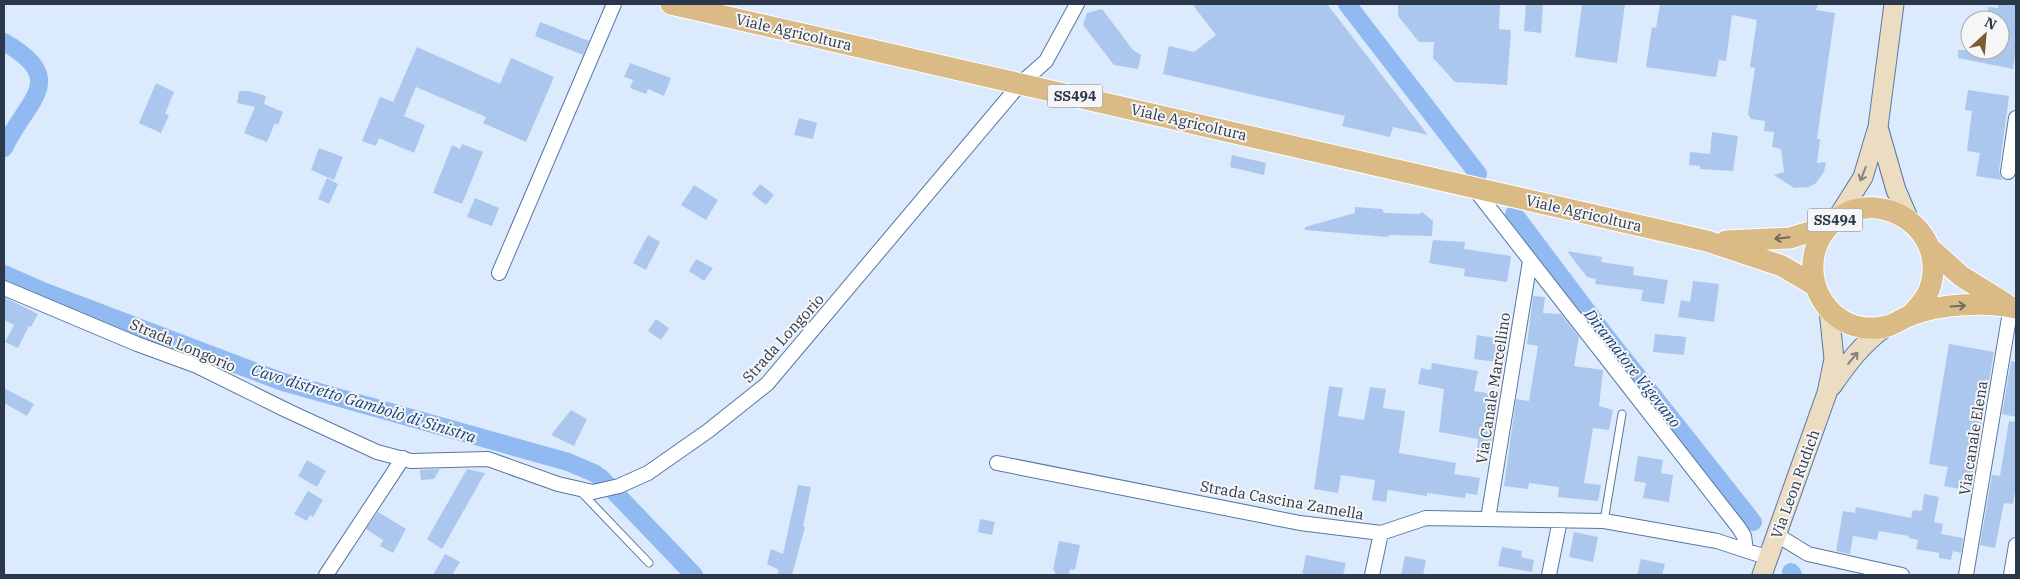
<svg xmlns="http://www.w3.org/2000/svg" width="2020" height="579" font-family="'IBM Plex Serif',serif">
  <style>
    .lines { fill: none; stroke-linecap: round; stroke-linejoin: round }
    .canal { stroke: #91baf3; stroke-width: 18 }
    .building { fill: #acc7ed }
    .service-casing { stroke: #5877a1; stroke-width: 9 }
    .minor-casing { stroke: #5877a1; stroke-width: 16 }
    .secondary-casing { stroke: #5877a1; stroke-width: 21 }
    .primary-casing { stroke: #fff; stroke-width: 23 }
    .service { stroke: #fff; stroke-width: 7 }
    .minor { stroke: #fff; stroke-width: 14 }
    .secondary { stroke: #ecdcc2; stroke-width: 19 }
    .primary { stroke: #daba85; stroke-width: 21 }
    .oneway { stroke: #828281 }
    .oneway2 { stroke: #716c62 }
    .labels { text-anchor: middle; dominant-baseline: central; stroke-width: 4; stroke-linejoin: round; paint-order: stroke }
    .shield { fill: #f6f6f6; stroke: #68717e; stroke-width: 1 }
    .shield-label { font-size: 14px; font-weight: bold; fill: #2b384b }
    .street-label { font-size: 15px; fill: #2b384b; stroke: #f6f6f6 }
    .water-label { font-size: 16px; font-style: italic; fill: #13417b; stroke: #f6f6f6 }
  </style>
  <rect width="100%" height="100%" fill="#dceafd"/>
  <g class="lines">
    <path class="canal" d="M1347 4 1478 174
      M4 42C70 80 27 99 4 148
      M1514 214 1605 335 1753 522
      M4 274 45 292 283 382 568 462 594 473 601 478 694 575
      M1791 572 1793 575"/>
  </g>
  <path class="building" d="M1192 4H1327L1428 135 1393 127 1390 137 1342 126 1345 116 1163 74 1169 46 1194 52 1216 35Z
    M1398 4H1500L1499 29 1511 30 1507 85 1455 82 1433 58 1434 42H1419L1398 16Z
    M1526 4H1543L1541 33 1524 31Z
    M1582 4H1625L1617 63 1575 57Z
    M1660 4H1818L1816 10 1835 13 1817 139H1820L1817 163 1826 162 1824 172 1816 183 1809 187 1794 188 1774 175 1784 172 1781 149 1772 147 1774 132 1764 131 1765 121 1751 119 1748 114 1755 68 1750 67 1757 20 1732 15 1726 61 1719 60 1716 77 1646 67 1652 27 1656 28Z
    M1998 4H2016V48L2013 69 1958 58V50H2000V20L1986 19 1988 7 1998 8Z
    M1102 9 1133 50 1141 55 1138 69 1114 65 1083 25 1087 13Z
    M540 22 589 41 583 55 535 36Z
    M417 47 500 84 511 58 554 77 526 142 483 123 486 117 416 87 404 116 425 125 414 153 379 138 376 146 362 141 380 97 393 102Z
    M630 63 671 78 664 96 648 89 646 94 630 88 633 80 624 77Z
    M156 83 174 92 165 114 169 115 161 133 139 123Z
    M1968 90 2009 96 1999 171 2002 180 1976 176 1980 153 1967 151 1972 111 1965 110Z
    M239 91H249L266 96 264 104 283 112 278 125 275 123 267 142 244 133 255 107 237 103Z
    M799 118 817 123 813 139 794 135Z
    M1712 132 1738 136 1733 171 1700 169V166L1689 165 1690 152 1710 154Z
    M462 144 483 152 462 204 433 193 452 145 460 149Z
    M319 148 343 157 334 180 311 170Z
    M1232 155 1266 163 1264 175 1230 167Z
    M327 178 338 184 329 204 318 199Z
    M760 184 774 195 766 205 752 194Z
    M694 185 718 200 706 220 681 205Z
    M475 198 499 208 492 226 467 217Z
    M1355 207 1382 209 1384 213 1419 214 1422 212 1433 221 1432 236 1389 235 1388 237 1305 230V227L1355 213Z
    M648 235 660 242 646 270 633 263Z
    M1433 240 1465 242 1464 249 1511 256 1507 282 1464 276 1465 269 1429 263Z
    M1567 251 1602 257 1601 262 1634 267 1633 275 1668 280 1664 304 1641 301 1643 290 1595 284 1596 279 1587 277Z
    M696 259 713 268 704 281 689 271Z
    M1693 281 1719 284 1714 322 1678 317 1681 300 1690 302Z
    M1533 296 1545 297 1543 313 1561 314 1579 337 1574 366 1603 370 1599 406 1613 410 1609 430 1593 428 1584 483 1601 485 1598 501 1558 497 1559 487 1529 483 1528 489 1504 486 1516 399 1529 401 1538 346 1527 344Z
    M4 297 38 314 31 327 29 326 18 348 5 342 14 325 4 320Z
    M656 319 669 328 661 340 648 331Z
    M1655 334 1686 337 1684 355 1653 352Z
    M1477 335 1508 340 1504 363 1474 359Z
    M1949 344 1994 352 1973 472H1974L1971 491 1944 486 1948 467 1929 464Z
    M2011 361 2016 362V417L2002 414Z
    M1432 363 1478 371 1474 391 1499 395 1490 451 1477 449 1478 439 1439 432 1444 389 1418 384 1421 368 1431 370Z
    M1329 386 1343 388 1338 416 1364 420 1370 387 1386 389 1383 408 1405 411 1399 453 1456 463 1454 474 1480 478 1477 495 1466 493 1465 498 1427 493V496L1388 490 1386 502 1372 500 1375 480 1341 475 1338 493 1314 489Z
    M4 388 34 404 27 416 4 403Z
    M571 410 587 419 574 446 551 435Z
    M2009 421 2016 422V485L2013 504 2004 503 1995 548 1980 545 1992 475 2000 476Z
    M1638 456 1663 460 1661 473 1673 475 1669 502 1643 498 1646 483 1634 481Z
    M307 460 326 471 317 487 298 476Z
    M440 469 434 479 421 480 420 470Z
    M467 469 485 473 442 549 427 539Z
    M798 485 811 487 803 527H805L792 575H777L779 570 767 564 771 549 783 554Z
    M308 491 323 500 313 517 310 515 307 521 294 514Z
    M1924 494 1939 497 1934 522 1943 524 1941 534 1963 538 1961 553 1953 551 1951 560 1939 558V553L1916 549 1918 540 1908 538 1909 536 1879 531 1877 540 1853 536 1850 554 1836 551 1843 511 1855 513 1856 507 1911 518 1913 510 1922 511Z
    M378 512 406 529 393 553 380 546 383 540 366 529Z
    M980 519 995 522 992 535 978 532Z
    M1574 532 1598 537 1593 562 1569 557Z
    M1059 541 1080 545 1075 570 1070 569 1069 575H1055V571L1053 570Z
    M1502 547 1522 551 1521 557 1534 560 1532 572 1498 566Z
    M445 554 460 562 452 575H433Z
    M1306 555 1346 563 1343 575H1302Z
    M1405 556 1426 560 1423 575H1401Z
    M1641 559 1665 564 1662 575H1637Z"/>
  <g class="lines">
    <defs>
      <path id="service" d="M581 492 649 563
        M1604 521 1622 414"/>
      <path id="minor" d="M2008 172 2016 118
        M1473 187 1739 528 1744 536 1746 550
        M499 273 614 4
        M4 288 137 344 197 366 288 411 377 452 411 461 488 459 558 484 593 492 619 486 648 473 708 431 767 384 1020 84 1046 61 1077 4
        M997 463 1300 523 1381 533 1426 518 1604 521 1717 541 1769 558
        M1488 519 1530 261
        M1777 535 1808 554 1902 575
        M326 575 403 458
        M1372 575 1381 533
        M1549 575 1560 520
        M1966 575 2011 306
        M2011 575 2016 545"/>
      <path id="secondary" d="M1878 127 1896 190 1909 220
        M1836 220 1863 177 1878 127 1894 4
        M1832 386C1847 364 1862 344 1884 328
        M1762 575 1827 393 1834 359 1829 310"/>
      <path id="primary" d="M671 4 1707 241 1782 266 1814 285
        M1726 241 1790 238 1829 226
        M1930 248 1961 276 2006 304
        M1910 316C1919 306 1928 297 1931 284 1944 237 1897 196 1851 211 1836 217 1823 230 1817 245 1802 283 1829 329 1872 328 1891 328 1895 322 1911 315 1940 304 1986 301 2016 308"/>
    </defs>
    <use href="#service" class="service-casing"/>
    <use href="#minor" class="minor-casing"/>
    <use href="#secondary" class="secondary-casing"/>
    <use href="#primary" class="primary-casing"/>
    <use href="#service" class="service"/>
    <use href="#minor" class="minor"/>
    <use href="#secondary" class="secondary"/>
    <use href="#primary" class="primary"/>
  </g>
  <defs><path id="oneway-shaft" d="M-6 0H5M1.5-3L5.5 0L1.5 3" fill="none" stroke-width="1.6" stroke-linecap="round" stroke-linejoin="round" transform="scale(1.25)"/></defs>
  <g class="oneway">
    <use href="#oneway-shaft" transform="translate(1863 174) rotate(111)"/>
    <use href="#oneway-shaft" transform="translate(1853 358) rotate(-50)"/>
  </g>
  <g class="oneway2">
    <use href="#oneway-shaft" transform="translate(1782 238) rotate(174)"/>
    <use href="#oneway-shaft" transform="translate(1958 306) rotate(-3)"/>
  </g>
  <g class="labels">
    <g class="shield">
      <rect x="1047.5" y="84.5" width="55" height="23" rx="4"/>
      <rect x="1807.5" y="208.5" width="55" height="23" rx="4"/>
    </g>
    <g class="shield-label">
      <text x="1075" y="96">SS494</text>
      <text x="1835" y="220">SS494</text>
    </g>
    <g class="street-label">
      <text transform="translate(794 32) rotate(13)">Viale Agricoltura</text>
      <text transform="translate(1189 122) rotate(13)">Viale Agricoltura</text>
      <text transform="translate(1584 213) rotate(13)">Viale Agricoltura</text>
      <text transform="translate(783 338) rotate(-48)">Strada Longorio</text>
      <text transform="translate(183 345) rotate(23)">Strada Longorio</text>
      <text transform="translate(1493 388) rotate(-81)">Via Canale Marcellino</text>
      <text transform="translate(1973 438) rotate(-81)">Via canale Elena</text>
      <text transform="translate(1795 484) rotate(-70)">Via Leon Rudich</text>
      <text transform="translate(1282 500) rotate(10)">Strada Cascina Zamella</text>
    </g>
    <g class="water-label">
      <text transform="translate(1633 368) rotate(52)">Diramatore Vigevano</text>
      <text transform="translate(364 403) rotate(17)">Cavo distretto Gambolò di Sinistra</text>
    </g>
  </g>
  <rect width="2020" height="579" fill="none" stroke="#2b384b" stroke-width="10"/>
  <g transform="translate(1985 35) rotate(26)"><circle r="24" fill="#f6f6f6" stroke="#a5aab2"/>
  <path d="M0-4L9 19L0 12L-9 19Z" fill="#7a5d30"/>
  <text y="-8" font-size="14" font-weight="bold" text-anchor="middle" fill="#2b384b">N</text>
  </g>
</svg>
